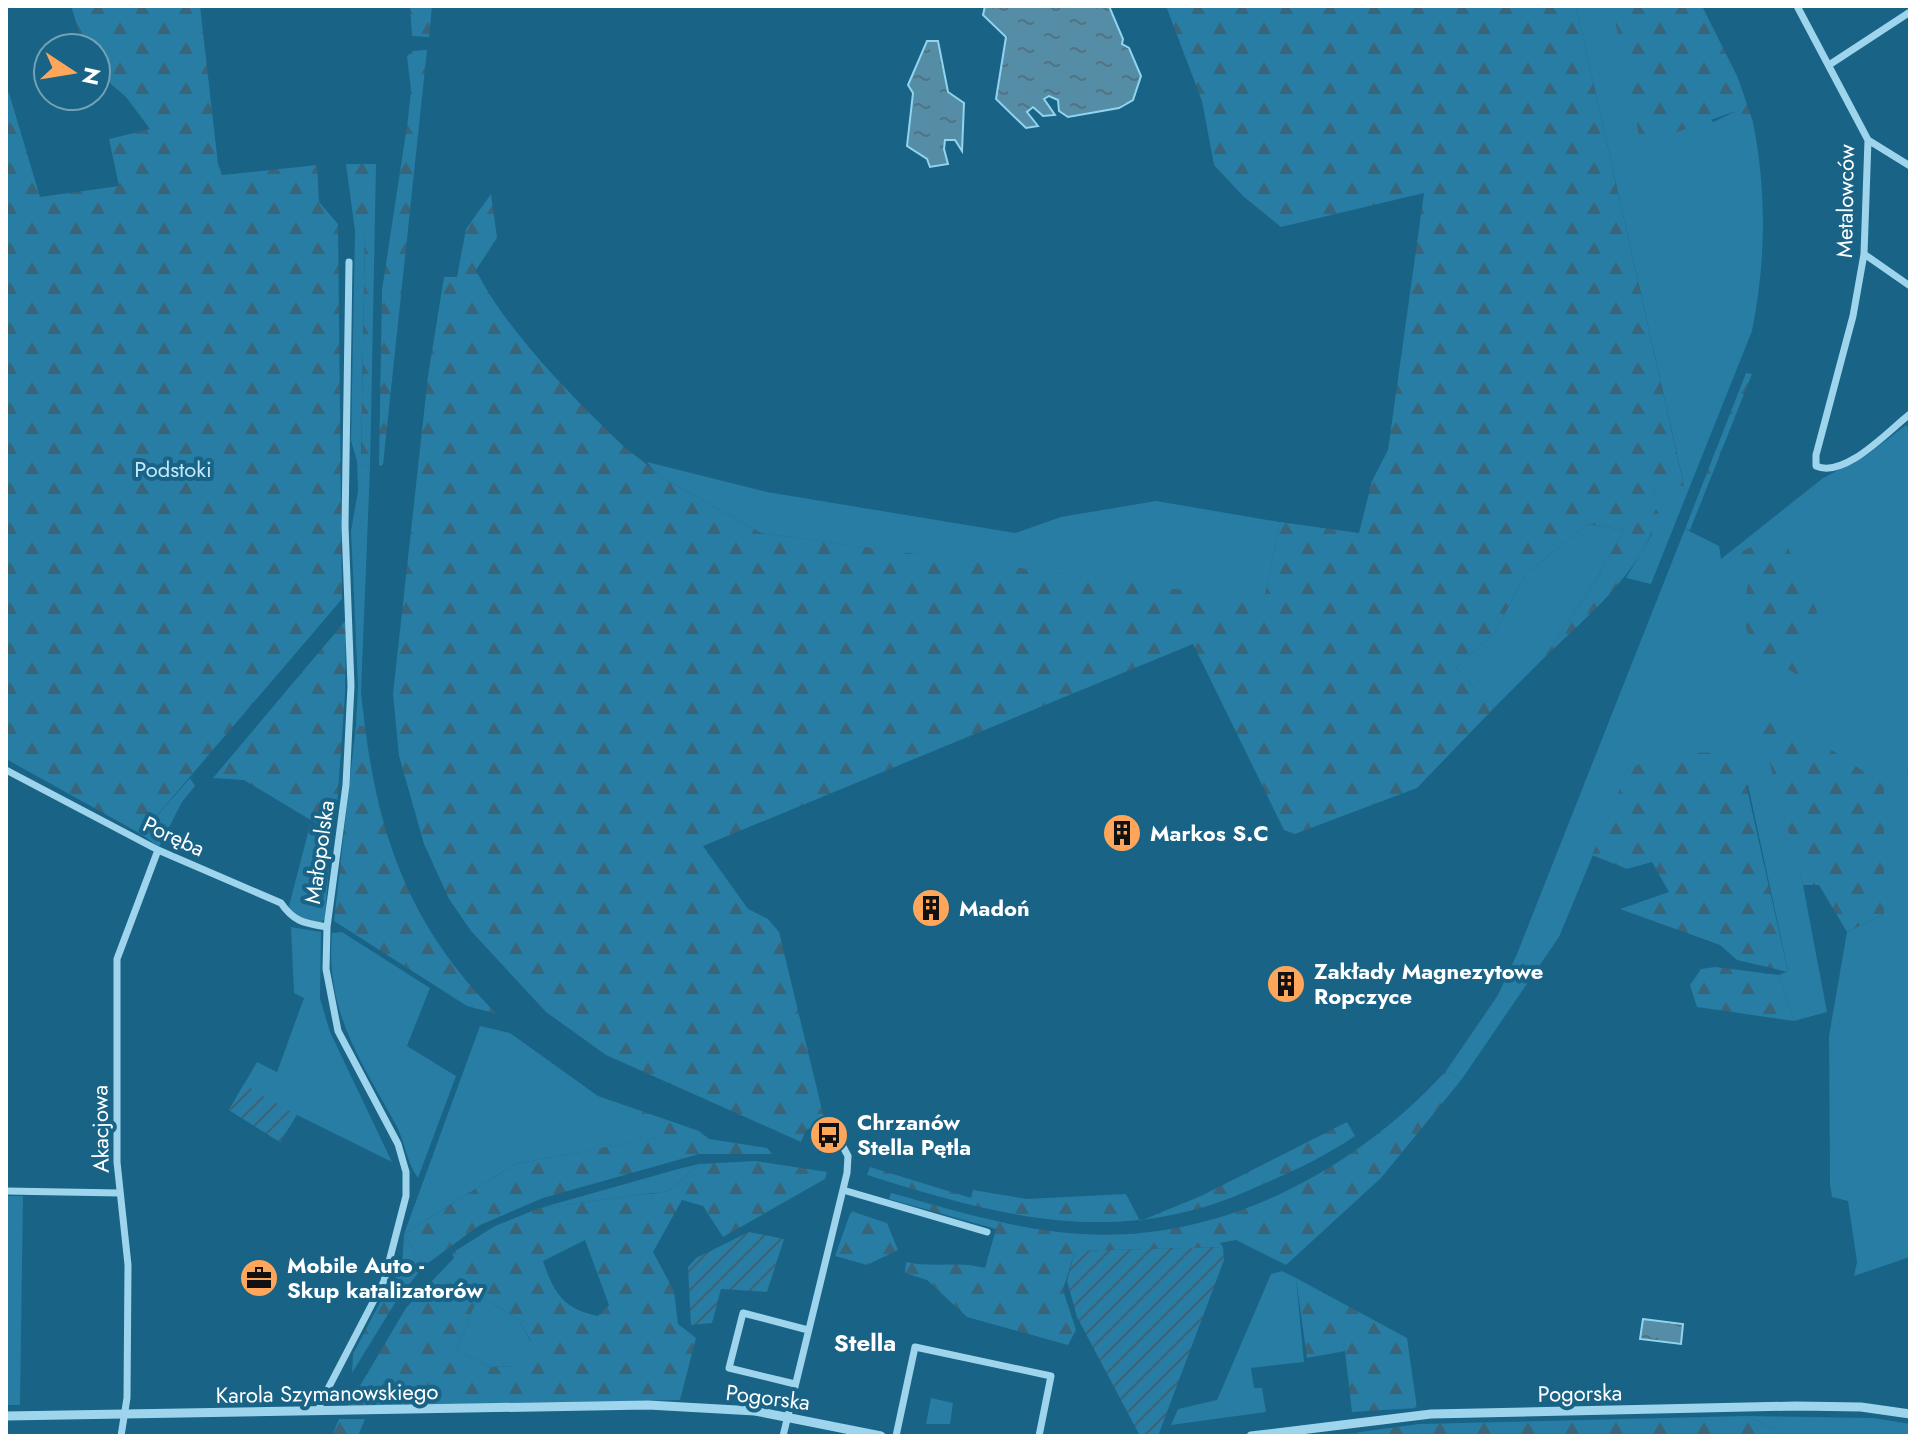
<svg xmlns="http://www.w3.org/2000/svg" width="1916" height="1442" font-family="Jost,sans-serif">
  <style>
    .green { fill: #277da3 }
    .forest { fill: url(#forest-firs); fill-rule: evenodd }
    .garden { fill: url(#garden-furrows) }
    .water { fill: url(#water-ripples); stroke: #90d4f0; stroke-width: 2 }
    .lines { fill: none; stroke-linecap: round; stroke-linejoin: round }
    .minor { stroke: #9ed5ed; stroke-width: 7 }
    .tertiary { stroke: #9ed5ed; stroke-width: 9 }
    .labels { text-anchor: middle; dominant-baseline: central; stroke-width: 8; stroke-linejoin: round; paint-order: stroke }
    .street-label { font-size: 22px; fill: #fff; stroke: #186386 }
    .park-label { font-size: 22px; fill: #c3e9f9; stroke: #186386 }
    .poi-label { font-size: 22px; font-weight: bold; fill: #fff; stroke: #186386; text-anchor: start }
    .neighbourhood-label { font-size: 24px; font-weight: bold; fill: #fff; stroke: #186386 }
  </style>
  <defs>
    <pattern id="forest-firs" width="22" height="20" patternUnits="userSpaceOnUse" patternTransform="scale(2)"><rect width="22" height="20" fill="#277da3"/><path d="M5 1l3.5 6h-7zM16 11l3.5 6h-7z" fill="#3a6478"/></pattern>
    <pattern id="garden-furrows" width="10" height="10" patternUnits="userSpaceOnUse" patternTransform="scale(2)"><rect width="10" height="10" fill="#277da3"/><path d="M-1 1l2-2M0 10L10 0M9 11l2-2" fill="none" stroke="#3a6478"/></pattern>
    <pattern id="water-ripples" width="26" height="14" patternUnits="userSpaceOnUse" patternTransform="scale(2)"><rect width="26" height="14" fill="#568da6"/><path d="M2 4q2-2 4 0t4 0M15 11q2-2 4 0t4 0" fill="none" stroke="#527382"/></pattern>
  </defs>
  <rect width="100%" height="100%" fill="#186386"/>
  <path class="green" d="M1576 6H1612L1713 122 1734 112 1753 122C1767 193 1766 261 1752 331L1651 584 1626 578 1652 534 1649 500 1659 485H1684Z
    M355 231H365L361 462 370 469 361 692 365 727 356 725 358 685 351 531 358 491 357 461 351 441Z
    M1906 425 1910 430V768L1907 771 1910 774V1257L1854 1276 1857 1262 1848 1201 1832 1197 1830 1185 1829 1036 1847 932 1884 914 1755 703 1803 885 1827 1012 1794 1021 1779 975 1788 971 1748 785 1629 768 1559 937 1462 1079 1446 1071 1498 995 1517 954 1685 529 1719 546 1721 559 1823 478 1867 455Z
    M647 462 767 492 1015 533 1061 517 1156 501 1280 522 1264 602 761 533 657 475Z
    M1588 524 1624 530 1596 580 1544 658 1494 708 1456 668 1494 633 1526 574Z
    M190 778 195 786 182 802 159 847 141 834Z
    M310 825 331 836 325 919 320 923 296 917 289 906Z
    M291 927 321 932 320 998 330 1032 392 1162 297 1115 280 1142 229 1110 257 1062 277 1072 304 998 294 993Z
    M342 932 430 988 407 1046 456 1076 418 1178C407 1163 405 1143 397 1127 361 1060 325 1013 332 933Z
    M480 1026 510 1033 598 1096 624 1105 657 1138 515 1164 404 1234 424 1266 398 1298 386 1291 402 1267 404 1234Z
    M699 1164 669 1191 540 1208 678 1169Z
    M6 1196H23L20 1405H6Z
    M1282 1271 1296 1278 1304 1362 1251 1368 1254 1388H1262L1266 1412 1171 1425 1178 1409 1217 1400 1271 1274Z
    M478 1295 519 1320 531 1342 518 1366 491 1367 457 1350Z
    M931 1398 953 1403 950 1424H926Z
    M1746 1416 1874 1418 1910 1424V1436H1777L1776 1429Z"/>
  <path class="forest" d="M71 6H200L218 164 222 175 317 165 319 202 338 224 342 599 141 834 6 759V83L40 197 119 186 109 139 150 129 126 97 96 71V48H84Z
    M410 6H432L429 37 412 36Z
    M1166 6H1576L1684 486 1659 485 1649 500 1659 513C1640 575 1588 615 1544 658L1596 580 1624 530 1588 524 1526 574 1494 633 1456 668 1494 708 1417 788 1295 834 1284 830 1193 644 703 846 748 909 768 919 779 932 825 1122 806 1130 801 1142 606 1055 546 1012 471 931 449 899 424 844 399 756 393 694 428 376 444 277H457L466 229 491 194 497 238 476 270C504 327 569 394 616 439 629 453 645 460 657 475L761 533 1264 601 1280 522 1359 533 1372 481 1388 450 1424 193 1281 227 1243 196 1214 165 1202 101Z
    M1612 6H1702L1738 78 1753 122 1733 112 1641 145Z
    M427 50 383 465 379 466 382 290 408 119 411 90 407 56 413 51Z
    M346 164H376L370 469 361 462 365 232 355 231Z
    M1746 373 1752 374 1690 530 1685 529Z
    M1763 540 1785 541 1817 611 1800 676C1787 668 1766 660 1757 649 1736 625 1746 591 1753 564L1734 563 1743 551Z
    M346 620 345 694 337 806 319 825 244 780 213 778Z
    M1753 703 1788 721 1884 785V914L1847 932 1819 885H1803Z
    M356 725 365 727C380 843 413 930 497 1014L467 1006 334 921Z
    M1672 752 1724 753 1742 766 1788 972 1737 960 1720 945 1620 909 1669 892 1652 862 1627 869 1592 855 1629 768Z
    M1715 967 1779 975 1794 1021 1697 1007 1690 985 1701 969Z
    M1446 1071 1462 1079 1381 1178 1286 1265 1236 1240 1220 1243 1223 1247 1075 1251 1063 1290 1076 1330 1068 1345 967 1317 927 1280 905 1273 906 1262C933 1268 959 1261 985 1268L996 1229 889 1199 891 1193C953 1210 1016 1230 1081 1234 1221 1243 1354 1171 1446 1071Z
    M624 1105 699 1131 709 1139 767 1148 772 1154H699L543 1198 480 1225 424 1266 404 1234 515 1164 656 1138Z
    M1347 1122 1355 1136C1321 1159 1289 1173 1252 1189 1119 1249 1000 1217 867 1175L870 1167 971 1198 973 1190 1027 1199 1126 1194 1140 1221 1201 1196Z
    M755 1161 827 1172 825 1179 723 1237 703 1206 682 1200 653 1252 674 1291 678 1324 696 1338 680 1400 348 1406 406 1308 454 1258 452 1253 495 1226 540 1208 669 1191 699 1164ZM585 1240 609 1305 598 1316C563 1309 554 1293 543 1261ZM478 1295 519 1320 531 1341 518 1366 491 1367 457 1350Z
    M851 1211 887 1223 898 1250 867 1265 835 1256Z
    M1296 1278 1407 1338 1417 1408 1352 1412 1345 1351 1307 1358Z
    M386 1291 398 1298 352 1373 353 1354Z
    M1746 1416 1776 1429 1777 1436H1330L1419 1424Z
    M339 1419H365L358 1436H332Z"/>
  <path class="garden" d="M244 1084 296 1115 280 1142 229 1110Z
    M749 1232 784 1239 767 1292 721 1289 712 1323 691 1325 688 1267 696 1258Z
    M1223 1247 1224 1260 1158 1436H1140L1077 1317 1067 1281 1075 1251Z"/>
  <path class="water" d="M985 6H1109L1123 39 1122 44 1129 48 1141 76 1133 100 1119 108 1068 117 1059 111 1058 100 1049 96 1044 99 1055 115 1043 116 1033 107 1027 112 1038 126 1026 128 996 99 1006 37 983 15Z
    M927 41H938L948 92 964 103 962 151 955 140H945L944 149 948 164 930 167 927 159 907 146 913 93 908 85Z
    M1643 1319 1683 1324 1681 1344 1640 1339Z"/>
  <g class="lines">
    <path class="minor" d="M1797 6 1868 140 1864 254 1853 316 1816 455V466C1845 479 1889 430 1910 414
      M1829 65 1910 12
      M1868 140 1910 166
      M1864 254 1910 286
      M6 770 158 850 281 903C294 922 304 923 327 927
      M843 1190 987 1232
      M6 1191 120 1193
      M795 1384 729 1368 743 1313 808 1330
      M320 1411V1404L384 1281 406 1196V1172L398 1144 338 1031 326 969 327 927 346 785 351 686 345 526 349 262
      M121 1436 127 1398 128 1265 117 1162V959L158 850
      M783 1436 847 1173 848 1156 832 1126
      M896 1436 915 1347 1051 1376 1039 1436"/>
    <path class="tertiary" d="M6 1416 648 1405 755 1411 881 1436
      M1251 1436 1431 1414 1796 1406 1861 1407 1910 1414"/>
  </g>
  <defs>
    <symbol id="building-disc" viewBox="-11 -11 22 22"><circle r="9.5" fill="#ffa65a" stroke="#186386"/><path d="M-4-6H4V6H1V3H-1V6H-4ZM-2.5-4.3h1.7v1.8h-1.7ZM.8-4.3h1.7v1.8H.8ZM-2.5-1h1.7V.8h-1.7ZM.8-1h1.7V.8H.8Z" fill="#111"/></symbol>
    <symbol id="bus-disc" viewBox="-11 -11 22 22"><circle r="9.5" fill="#ffa65a" stroke="#186386"/><path d="M-5-6H5V4H4V6H2V4H-2V6H-4V4H-5ZM-3.5-4V0h7V-4ZM-3.5 1.2v1.5H-2V1.2ZM2 1.2v1.5H3.5V1.2Z" fill="#111"/></symbol>
    <symbol id="office-disc" viewBox="-11 -11 22 22"><circle r="9.5" fill="#ffa65a" stroke="#186386"/><path d="M-6-3h4V-5.5h4V-3h4V5H-6ZM-1-4.5V-3h2v-1.5ZM-6 0V1H6V0Z" fill="#111"/></symbol>
  </defs>
  <g fill-rule="evenodd">
    <use href="#building-disc" x="1100" y="811" width="44" height="44"/>
    <use href="#building-disc" x="909" y="886" width="44" height="44"/>
    <use href="#building-disc" x="1264" y="962" width="44" height="44"/>
    <use href="#bus-disc" x="807" y="1113" width="44" height="44"/>
    <use href="#office-disc" x="237" y="1256" width="44" height="44"/>
  </g>
  <g class="labels">
    <g class="street-label">
      <text transform="translate(1845 201) rotate(-89)">Metalowców</text>
      <text transform="translate(174 836) rotate(25)">Poręba</text>
      <text transform="translate(319 852) rotate(-82)">Małopolska</text>
      <text transform="translate(100 1129) rotate(-91)">Akacjowa</text>
      <text transform="translate(327 1393) rotate(-1)">Karola Szymanowskiego</text>
      <text transform="translate(1580 1393) rotate(-1)">Pogorska</text>
      <text transform="translate(768 1397) rotate(7)">Pogorska</text>
    </g>
    <g class="park-label">
      <text x="173" y="469">Podstoki</text>
    </g>
    <g class="poi-label">
      <text x="1150" y="833">Markos S.C</text>
      <text x="959" y="908">Madoń</text>
      <text x="1314" y="971">Zakłady Magnezytowe<tspan x="1314" dy="25">Ropczyce</tspan></text>
      <text x="857" y="1122">Chrzanów<tspan x="857" dy="25">Stella Pętla</tspan></text>
      <text x="287" y="1265">Mobile Auto -<tspan x="287" dy="25">Skup katalizatorów</tspan></text>
    </g>
    <g class="neighbourhood-label">
      <text x="865" y="1342">Stella</text>
    </g>
  </g>
  <rect width="1916" height="1442" fill="none" stroke="#ffffff" stroke-width="16"/>
  <g transform="translate(72 72) rotate(102)"><circle r="38" fill="#186386" stroke="#74a1b6" stroke-width="2"/>
  <path d="M0-6L14 30L0 20L-14 30Z" fill="#ffa65a"/>
  <text y="-12" font-size="22" font-weight="bold" text-anchor="middle" fill="#ffffff">N</text>
  </g>
</svg>
